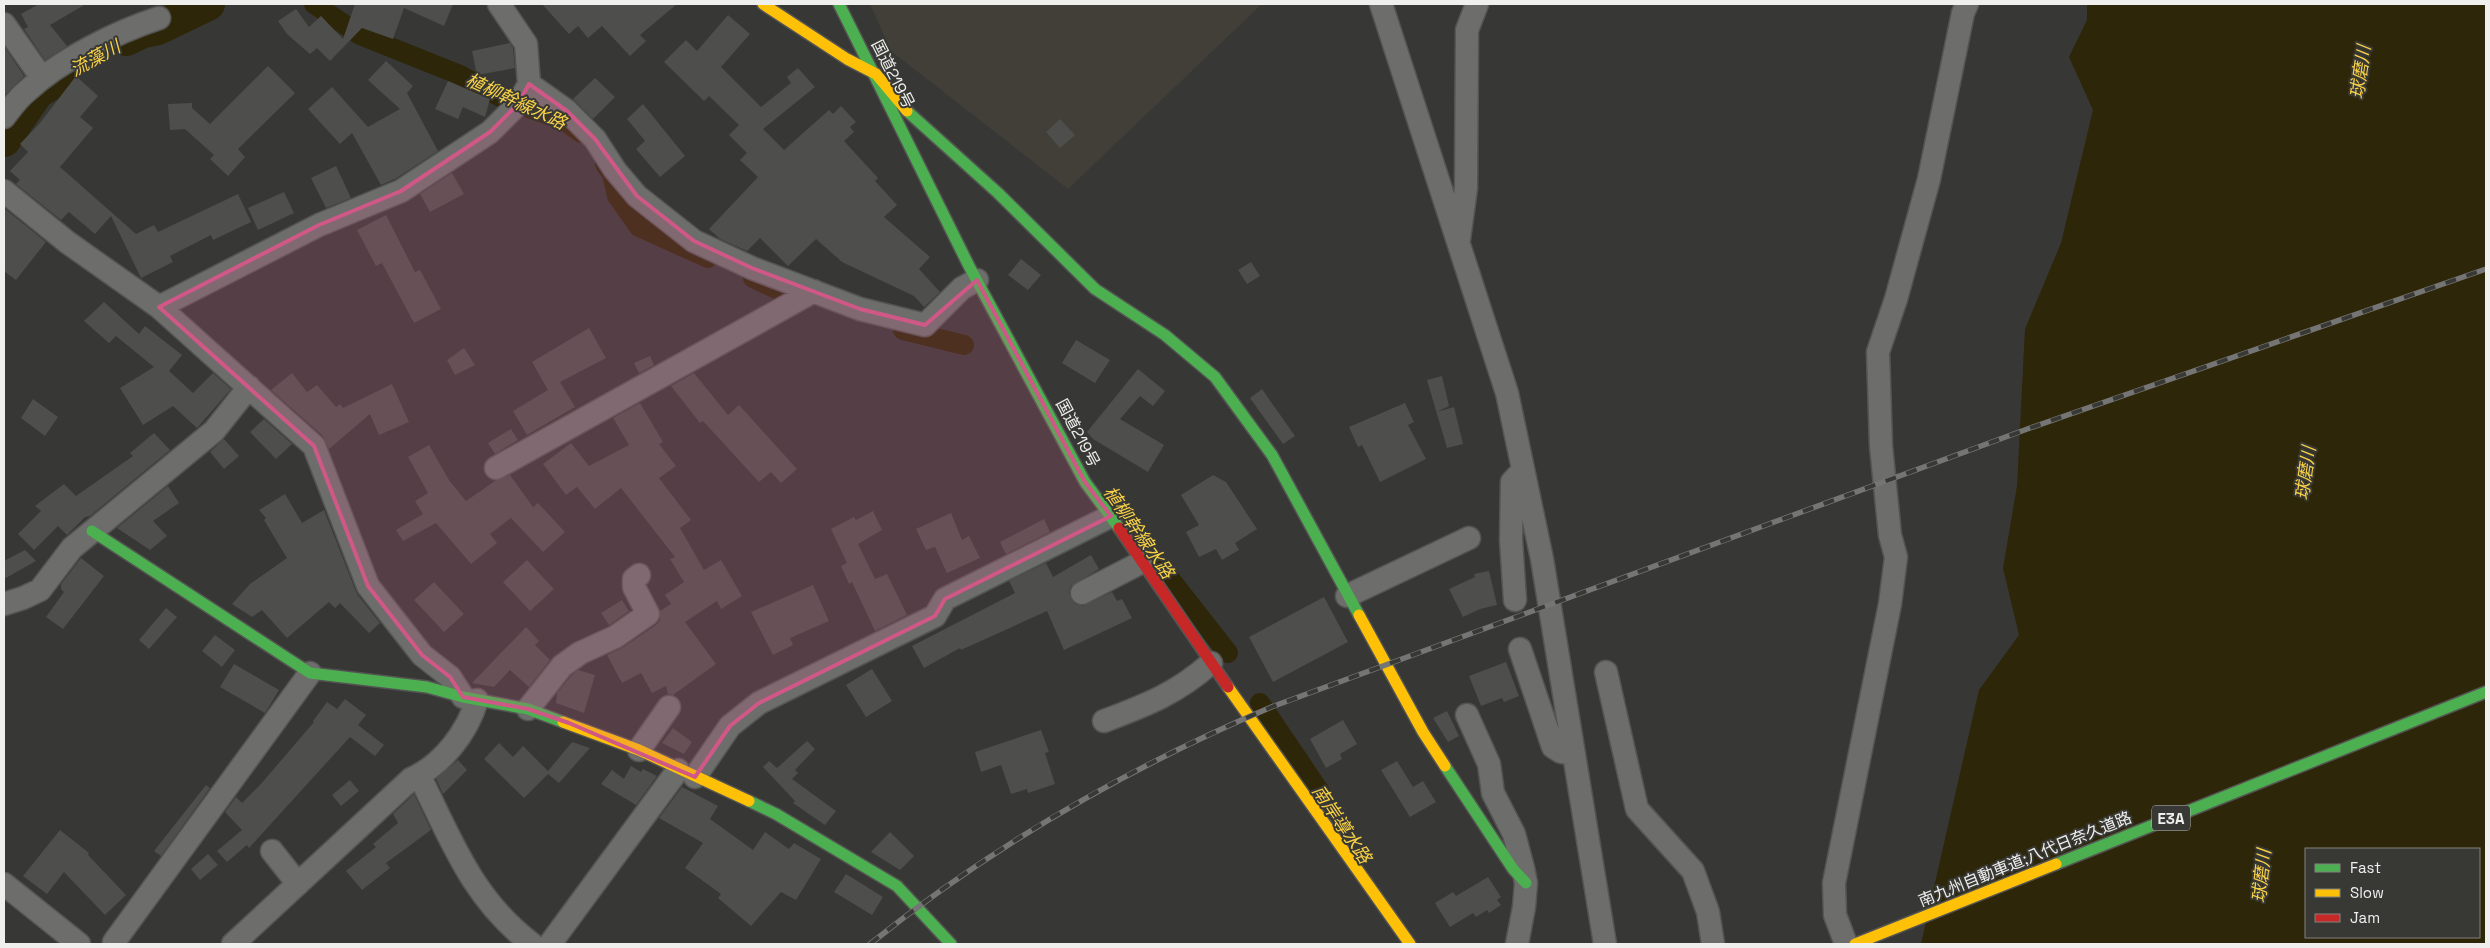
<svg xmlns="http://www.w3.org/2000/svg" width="2490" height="948" font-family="'Space Grotesk','Noto Sans JP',sans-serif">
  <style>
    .built { fill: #413f38 }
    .water { fill: #2e2608; fill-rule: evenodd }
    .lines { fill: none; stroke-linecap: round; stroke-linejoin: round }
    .canal { stroke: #2e2608; stroke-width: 20 }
    .river { stroke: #2e2608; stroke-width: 34 }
    .building { fill: #4e4e4c }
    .street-casing { stroke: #545453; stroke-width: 25 }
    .fast-casing { stroke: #545453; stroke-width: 14 }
    .slow-casing { stroke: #545453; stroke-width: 14 }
    .jam-casing { stroke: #545453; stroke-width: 14 }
    .street { stroke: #6d6d6c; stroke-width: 22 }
    .fast { stroke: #4caf50; stroke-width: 11 }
    .slow { stroke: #ffc107; stroke-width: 11 }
    .jam { stroke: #c62828; stroke-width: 11 }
    .rail-casing { stroke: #757575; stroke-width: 5.5 }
    .rail { stroke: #383835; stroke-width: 4; stroke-dasharray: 11; stroke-linecap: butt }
    .marked { fill: #d05887; fill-opacity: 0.2; stroke: #d05887; stroke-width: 4; stroke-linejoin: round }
    .labels { text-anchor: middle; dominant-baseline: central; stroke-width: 4; stroke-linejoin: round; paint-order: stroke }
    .shield { fill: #383835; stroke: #b8b8b6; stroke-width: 1 }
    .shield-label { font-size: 15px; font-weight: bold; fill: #efefed }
    .street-label { font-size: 16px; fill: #efefed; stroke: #383835 }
    .water-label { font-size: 18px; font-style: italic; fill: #f8d145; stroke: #383835 }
  </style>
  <rect width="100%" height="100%" fill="#373736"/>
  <path class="built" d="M870 4H1262L1068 189 891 51Z"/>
  <path class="water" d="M2087 4H2486V944H1921L1979 690 2019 635 2003 568 2017 486 2025 329 2061 243 2093 110 2069 57 2087 20ZM2306 849H2479V937H2306Z"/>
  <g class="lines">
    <path class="canal" d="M314 4 360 35 460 75 506 100 563 120 581 133
      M605 164 612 174 617 196 639 227 708 258
      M753 278 785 293
      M903 330 964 345
      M1163 570 1228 653
      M1260 703 1320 792"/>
    <path class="river" d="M126 39 143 31 158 28 208 4
      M4 140 37 92 61 77"/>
  </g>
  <path class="building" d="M39 4H86L50 25 67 46 45 60 24 29 28 27 21 14Z
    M355 4H453L444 26 404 8 393 39 362 28 330 61 317 48 310 54 287 34 278 21 296 9 309 27 321 16 343 39Z
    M542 4H677L640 35 646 41 630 56 602 26 588 38 578 26 569 34Z
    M728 15 750 34 721 67 761 107 791 83 787 77 798 68 815 87 763 129 784 150 829 110 833 114 841 106 856 122 850 127 854 132 844 141 878 178 875 181 897 205 884 217 930 257 919 269 940 292 924 307 914 296 842 262 816 239 788 266 760 238 747 251 720 239 709 229 758 177 740 160 747 153 729 135 739 125 709 96 704 101 664 62 686 40 697 51Z
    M510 43 513 48 515 68 477 75 472 51Z
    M4 46 24 76 4 96Z
    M386 61 413 86 407 93 438 151 395 179 381 185 352 133 340 144 308 109 332 87 368 127 400 109 368 80Z
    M268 66 295 93 238 149 245 157 228 176 210 159 214 155 185 129 170 130 168 104 192 103V108L210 124Z
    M76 76 98 96 80 117 93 128 60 167 136 234 154 225 158 232 238 194 251 222 213 240 211 235 170 256 173 262 141 278 111 216 95 234 69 212 61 220 16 184 20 180 10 171 28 152 20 144 40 123Z
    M595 78 615 97 593 119 573 99Z
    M448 81 490 99 485 117 463 107 458 119 435 109Z
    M643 104 685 156 660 177 636 149 645 141 627 119Z
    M1060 119 1075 135 1060 148 1046 132Z
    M336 166 351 198 326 208 311 178Z
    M452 173 464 194 430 212 420 194Z
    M284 192 294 213 258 230 248 208Z
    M4 208 46 242 16 280 4 271Z
    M386 215 415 272 420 270 441 309 414 323 382 263 376 266 357 230Z
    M1021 259 1041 275 1028 290 1008 275Z
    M1251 262 1260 276 1247 284 1238 270Z
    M104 302 139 334 145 326 182 355 169 371 193 393 213 373 231 389 197 428 173 406 143 425 120 388 154 367 116 336 109 343 84 321Z
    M589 328 606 358 560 382 575 407 527 435 513 411 548 390 532 362Z
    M1076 340 1110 360 1095 383 1062 363Z
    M464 348 475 365 455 375 447 360Z
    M650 356 654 365 639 373 634 363Z
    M1138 369 1165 391 1153 406 1140 396 1120 419 1164 445 1148 472 1093 439 1087 432Z
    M292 373 307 392 317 385 336 407 340 404 343 408 392 384 409 422 379 435 370 414 329 449 323 436 271 390Z
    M694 373 728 415 739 405 797 469 781 483 771 472 759 482 703 421 700 423 671 386Z
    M1442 376 1449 406 1437 412 1454 407 1463 444 1447 448 1427 380Z
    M1262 389 1295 436 1283 444 1250 398Z
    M33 399 58 417 45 436 21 418Z
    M640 403 663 442 659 444 676 466 659 478 691 520 680 528 704 570 721 560 742 596 721 609 717 601 685 622 716 664 673 695 668 694 666 686 652 693 641 673 622 683 607 655 622 648 656 625 660 620V611L671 604 665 595 684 582 670 559 675 557 621 488 595 509 577 487 566 495 543 464 571 443 589 466 629 445 613 418Z
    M1405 403 1414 422 1408 425 1426 459 1380 482 1362 445 1358 447 1349 427Z
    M264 419 292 444 276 459 250 432Z
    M511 429 518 440 495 454 488 443Z
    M154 433 170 450 90 516 85 517 67 535 58 526 34 550 18 534 41 511 35 506 64 484 76 496 133 456 130 453Z
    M224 439 239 456 224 469 210 452Z
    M429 445 449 480 466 501 495 481 510 475 533 507 538 503 565 532 543 552 511 518 490 534 497 543 471 564 436 523 403 541 396 530 423 514 415 501 428 493 408 457Z
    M1213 475 1226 482 1257 529 1235 543 1239 550 1222 560 1216 549 1199 557 1186 532 1199 525 1181 495Z
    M168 486 179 503 153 521 167 536 150 550 117 528Z
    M285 494 302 523 324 510 357 594 380 623 369 633 340 603 335 608 329 602 287 638 262 610 252 617 232 604 250 584 287 558 264 520 266 518 259 510Z
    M873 511 882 530 858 544 875 579 887 574 907 615 875 631 852 582 849 584 841 566 847 563 831 529 854 517 856 520Z
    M951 513 962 540 969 536 980 558 947 573 935 547 926 550 916 529Z
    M1044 519 1050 532 1006 554 1000 542Z
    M25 550 36 561 4 579V561Z
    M1091 555 1099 569 1071 586 1069 593 1071 599 1075 604 1082 606 1112 592 1117 601 1122 599 1132 618 1064 650 1047 611 961 650 960 648 924 668 912 646 1015 593 1009 581 1046 563 1053 577Z
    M81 558 104 576 63 629 46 617 64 592 61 589V584Z
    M527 560 554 589 530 611 503 582Z
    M1489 571 1497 605 1480 609 1463 617 1449 589 1475 577 1474 574Z
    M434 582 464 614 444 632 414 600Z
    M813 585 829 621 790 638 793 645 773 655 751 612Z
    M1324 597 1348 642 1273 682 1249 637Z
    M622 600 629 611 609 625 601 613Z
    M166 608 177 617 149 649 139 640Z
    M526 627 539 641 535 645 550 660 529 687 510 670 494 687 472 683Z
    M215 635 235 650 222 667 202 651Z
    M1506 662 1519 696 1504 702 1502 698 1481 706 1469 676Z
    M234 664 279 690 265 713 220 687Z
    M872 669 892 701 866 717 846 685Z
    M578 670 595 675 584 713 556 703 557 693 571 676Z
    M345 699 366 715 358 725 384 745 375 756 350 737 249 848 247 845 227 862 217 851 242 830 225 812 236 797 242 803 260 785 314 722 313 721 327 702 337 709Z
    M1447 711 1459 736 1448 742 1433 718Z
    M1343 720 1357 744 1340 754 1342 759 1326 768 1310 739Z
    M673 728 692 742 684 754 662 743Z
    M1041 730 1049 752 1045 753 1055 784 1028 793 1027 789 1011 794 1001 765 981 772 975 752Z
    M807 741 815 749 795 770 798 773 792 779 836 811 825 825 793 803 795 801 763 767 769 761 777 768Z
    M572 742 590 748 559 783 548 774 524 798 484 759 499 743 513 757 523 746 548 771Z
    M458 760 467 770 443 794 436 779Z
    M1397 761 1413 787 1423 781 1436 802 1410 817 1381 770Z
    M631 766 641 772 643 769 657 776 636 805 601 784 612 770 624 779Z
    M350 780 359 791 341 806 332 795Z
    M206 785 210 788 161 856 154 851Z
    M682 787 718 806 710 819 753 850 765 832 789 849 794 843 821 859 796 900 781 892 751 926 718 898 721 894 685 868 703 843 659 818Z
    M414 794 431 830 386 863 390 868 362 890 346 871 376 847 373 844 398 823 393 814Z
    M60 830 89 853 88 855 126 895 105 915 64 872 47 894 23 876Z
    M890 832 914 856 900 870 871 852Z
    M208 854 218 865 200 880 191 869Z
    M846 874 883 897 872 915 834 892Z
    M1488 877 1501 897 1497 900 1501 905 1489 913 1487 910 1476 917 1473 913 1450 927 1435 903 1453 892 1456 896Z"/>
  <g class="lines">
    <defs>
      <path id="street" d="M1381 4 1507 393 1542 559 1605 944
        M4 24 42 78
        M529 84 567 111 595 139 615 170 637 196 694 241 752 268 860 309 925 325 962 288 977 280
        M4 117C11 108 18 98 27 91 60 60 116 32 159 18
        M4 191 67 242 159 307 314 446 368 586 422 655 450 677 463 697
        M1459 239 1466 188 1467 30 1477 4
        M159 307 319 225 401 191 490 132 518 104 529 84 526 44 499 4
        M496 468 814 291
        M1082 593 1144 561
        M1347 596 1469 538
        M1515 600 1511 540 1512 482 1523 470
        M4 604 23 598 40 590 72 548 214 431 249 387
        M1520 649 1553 747 1561 752 1574 754
        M1606 672 1637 809 1693 871 1708 912 1713 944
        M528 709 562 666 580 653 615 637 648 614 634 587V579L639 575
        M1467 715 1489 764 1493 793 1514 834 1523 868 1526 883 1524 907 1517 944
        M1104 721C1146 705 1176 694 1211 663
        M639 750 669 707
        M419 775C451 839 472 899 532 944
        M695 777 730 726 759 703 935 616 945 599 1111 516
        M272 851 298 884
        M4 884 79 944
        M114 942 310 673
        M233 944 411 779C442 765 467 733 477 700
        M550 944 678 770
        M1846 944 1835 915 1834 883 1890 604 1896 557 1890 535 1881 446 1878 352 1896 299 1929 179 1963 13 1967 4"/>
      <path id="fast" d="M839 4 969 266 1085 482 1119 528
        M907 111 998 193 1095 289 1165 335 1215 377 1272 455 1359 615
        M92 531 310 673 427 687 463 697 528 709 563 722
        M1445 766 1513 869 1526 883
        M749 801 776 814 897 886 951 944
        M2056 864 2486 692"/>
      <path id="slow" d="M763 4 847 59 876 74 907 111
        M1359 615 1423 732 1445 766
        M1228 687 1410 944
        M563 722 639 750 749 801
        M1855 944 2056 864"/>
      <path id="jam" d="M1119 528 1228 687"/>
    </defs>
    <use href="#street" class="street-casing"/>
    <use href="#fast" class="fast-casing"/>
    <use href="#slow" class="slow-casing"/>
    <use href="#jam" class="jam-casing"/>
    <use href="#street" class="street"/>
    <use href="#fast" class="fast"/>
    <use href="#slow" class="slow"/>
    <use href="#jam" class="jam"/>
    <defs>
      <path id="rail" d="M870 944C995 844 1127 768 1274 706L2030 428 2486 269"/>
    </defs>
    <use href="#rail" class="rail-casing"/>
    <use href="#rail" class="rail"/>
  </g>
  <path class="marked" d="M529 84 567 111 595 139 637 196 694 241 752 268 860 309 925 325 977 280 1085 482 1111 516 945 599 935 616 759 703 730 726 695 777 569 723 528 709 463 697 450 677 422 655 368 586 314 446 159 307 319 225 401 191 490 132 518 104Z"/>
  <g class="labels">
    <rect class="shield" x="2152" y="805.5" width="38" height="25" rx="4"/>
    <g class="shield-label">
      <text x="2171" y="818">E3A</text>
    </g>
    <g class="street-label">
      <text transform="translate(893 74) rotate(63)">国道219号</text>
      <text transform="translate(1078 433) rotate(62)">国道219号</text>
      <text transform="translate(2025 859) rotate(-22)">南九州自動車道;八代日奈久道路</text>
    </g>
    <g class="water-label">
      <text transform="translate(95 58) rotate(-29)">流藻川</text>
      <text transform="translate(2360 72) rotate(-82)">球磨川</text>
      <text transform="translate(516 101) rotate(25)">植柳幹線水路</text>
      <text transform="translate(2305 473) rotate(-82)">球磨川</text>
      <text transform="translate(1139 532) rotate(55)">植柳幹線水路</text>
      <text transform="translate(1342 824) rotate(56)">南岸導水路</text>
      <text transform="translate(2261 876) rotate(-84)">球磨川</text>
    </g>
  </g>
  <rect width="2490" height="948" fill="none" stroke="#efefed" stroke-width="10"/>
  <rect x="2305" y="848" width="175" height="90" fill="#383835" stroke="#81817f"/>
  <rect x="2315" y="864" width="25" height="8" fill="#4caf50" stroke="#81817f"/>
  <text x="2350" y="873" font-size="15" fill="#efefed">Fast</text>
  <rect x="2315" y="889" width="25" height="8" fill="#ffc107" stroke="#81817f"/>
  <text x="2350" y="898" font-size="15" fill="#efefed">Slow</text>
  <rect x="2315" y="914" width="25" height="8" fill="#c62828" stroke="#81817f"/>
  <text x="2350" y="923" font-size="15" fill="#efefed">Jam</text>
</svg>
